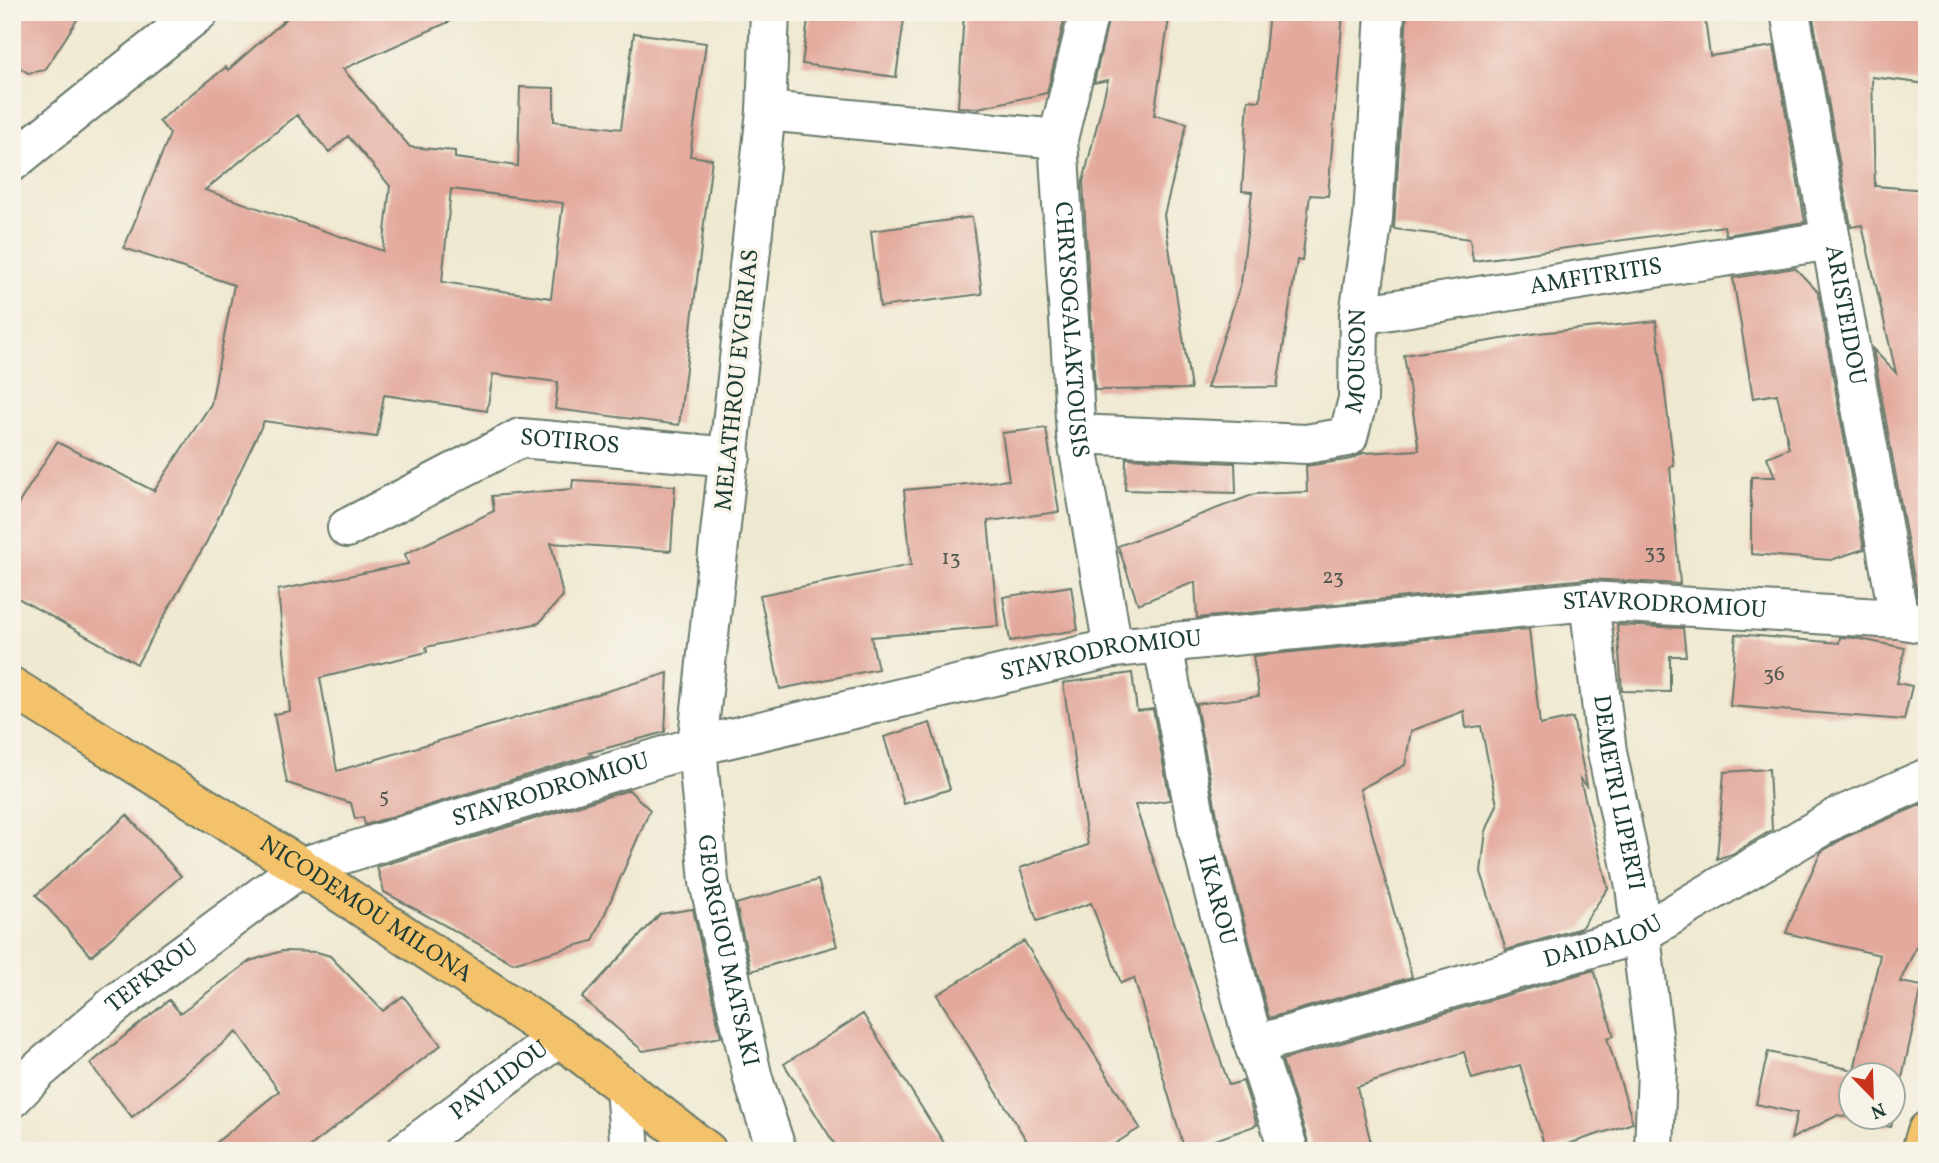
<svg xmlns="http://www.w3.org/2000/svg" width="1939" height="1163" font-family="Vollkorn,serif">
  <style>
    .building { fill: #e3a99c; fill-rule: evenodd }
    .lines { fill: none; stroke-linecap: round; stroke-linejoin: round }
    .minor-casing { stroke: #68796b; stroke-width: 42 }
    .major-casing { stroke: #68796b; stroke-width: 42 }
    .minor { stroke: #fff; stroke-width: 38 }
    .major { stroke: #f3c26a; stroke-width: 38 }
    .labels { text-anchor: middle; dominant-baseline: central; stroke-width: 7; stroke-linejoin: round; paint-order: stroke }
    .number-label { font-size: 21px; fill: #50584e }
    .street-label { font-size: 24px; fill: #1f3d34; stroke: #f7f3e8 }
  </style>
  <rect width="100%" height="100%" fill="#f7f3e8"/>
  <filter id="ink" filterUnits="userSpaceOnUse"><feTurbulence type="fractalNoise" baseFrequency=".0143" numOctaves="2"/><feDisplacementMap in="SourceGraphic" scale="14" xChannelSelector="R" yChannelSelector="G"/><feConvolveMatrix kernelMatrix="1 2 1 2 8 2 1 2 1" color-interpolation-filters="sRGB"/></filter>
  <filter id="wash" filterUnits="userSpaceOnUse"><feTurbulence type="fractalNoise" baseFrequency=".00686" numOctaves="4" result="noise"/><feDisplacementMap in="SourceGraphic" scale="28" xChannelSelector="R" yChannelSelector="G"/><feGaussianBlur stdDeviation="1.57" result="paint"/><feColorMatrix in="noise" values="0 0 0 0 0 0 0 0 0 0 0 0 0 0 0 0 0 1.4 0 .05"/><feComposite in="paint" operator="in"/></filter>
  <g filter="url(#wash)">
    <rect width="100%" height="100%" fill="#efe9d1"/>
    <g id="blocks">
      <path class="building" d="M12 12H82L45 70 28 73 12 62Z
        M294 12H471L343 69 410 147 455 151V158L518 166 520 87 554 88V121L621 129 634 33 706 43 690 156 712 159 679 425 555 409 558 382 493 374 487 411 384 395 377 437 264 421 207 541 137 664 12 595V514L57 442 154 491 211 404 234 285 124 248 170 134 159 121 226 67 228 70ZM297 115 329 152 348 136 390 186 383 251 205 190ZM451 189 563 203 551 298 442 282Z
        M809 12H905L896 77 802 64Z
        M964 12H1066L1047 93 978 108 958 107Z
        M1110 12H1170L1154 115 1187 123 1164 215 1191 389 1095 390 1083 182 1108 80 1094 83Z
        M1269 12H1343L1328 196 1310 195 1302 261 1297 260 1277 387 1207 388 1241 283 1252 192 1242 191 1248 100 1260 101Z
        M1407 12H1704L1710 56 1774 46 1805 222 1726 235 1724 226 1473 261 1470 239 1394 229Z
        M1812 12H1927V84L1872 77 1875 186 1927 190V602L1918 600 1873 349 1896 373 1862 225 1851 227Z
        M972 217 982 294 880 307 871 231Z
        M1795 268 1818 292 1864 549 1831 560 1751 554V477H1775L1767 457 1789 448 1777 394 1753 398 1733 278Z
        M1656 321 1674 466 1670 467 1680 584 1587 579 1197 618 1195 582 1138 604 1118 546 1255 494 1307 492 1306 466 1352 459 1363 453 1419 450 1404 355 1538 333Z
        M1046 428 1059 512 988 521 998 626 871 637 878 669 780 689 760 595 911 565 904 490 1009 480 1002 433Z
        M1126 458 1235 463 1236 493 1125 490Z
        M573 480 675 486 671 551 551 543 563 596 539 623 426 647 427 652 320 678 337 771 668 673 665 732 589 753 592 755 365 825 363 817 355 819 351 803 287 783 274 714 290 711 278 590 408 564 405 554 494 511 492 496 572 489Z
        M1071 586 1078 630 1010 641 1003 597Z
        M1617 625 1683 628 1686 656H1670V692L1622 691Z
        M1529 629 1540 725 1573 718 1587 786 1580 779 1608 888 1581 928 1506 950 1481 872 1486 831 1497 805 1481 726 1466 728 1464 711 1411 731 1405 765 1360 789 1412 977 1269 1018 1219 826 1196 704 1259 696 1253 656Z
        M1736 634 1839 643 1840 637 1855 638 1905 648 1897 683 1912 686 1904 720 1730 706Z
        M1132 673 1137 711 1153 709 1170 800 1135 805 1229 1085 1243 1081 1257 1125 1185 1151 1134 978 1121 983 1091 903 1037 921 1020 868 1088 845 1063 683Z
        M930 723 950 789 904 804 884 737Z
        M1769 769 1772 830 1732 854 1717 859 1724 772Z
        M629 790 650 810 593 941 513 963 384 892 377 867Z
        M1927 802V923L1900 982 1922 986 1894 1115V1075H1852V1117H1893L1891 1127 1838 1115 1791 1139 1797 1113 1756 1104 1768 1052 1854 1070 1880 955 1786 933 1802 893 1821 852 1846 837Z
        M127 815 181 876 91 956 36 895Z
        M818 880 837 946 751 971 736 904Z
        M693 909 721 1037 643 1051 582 998 660 914Z
        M1024 941 1140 1128 1103 1151H1033L937 995Z
        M282 951 317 952 330 956 383 1011 403 996 441 1045 304 1151H206L279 1091 237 1032 132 1117 90 1064 169 1000 180 1013 250 961Z
        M1594 970 1614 1036 1607 1038 1633 1123 1546 1151 1520 1065 1472 1079 1464 1052 1357 1087 1373 1151H1311L1282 1060Z
        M863 1014 949 1151H839L784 1064Z"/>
    </g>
  </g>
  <g filter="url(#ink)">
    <use href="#blocks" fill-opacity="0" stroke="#68796b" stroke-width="2"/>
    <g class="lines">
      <defs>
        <g id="minor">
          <path id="s1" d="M770 12 766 111 697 746 709 882 753 1079 777 1151"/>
          <path id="s2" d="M1089 12 1058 139 1076 434 1113 648"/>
          <path id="s3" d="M1790 12 1899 619"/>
          <path d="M766 111 1058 139"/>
          <path d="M12 162 199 12"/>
          <path id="s4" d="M1359 315 1831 240"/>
          <path id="s5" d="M1076 434 1306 444 1348 437 1358 399 1359 315 1373 218 1385 12"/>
          <path id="s6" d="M347 528 520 438 731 457"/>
          <path id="s7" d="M1589 601 1607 752 1635 886 1657 1068 1654 1151"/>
          <path id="s8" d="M1163 645 1198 831 1254 1045 1289 1151"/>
          <path id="s9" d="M1254 1045 1640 934 1836 818 1927 778"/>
          <path d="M625 1087 630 1151"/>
          <path id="s10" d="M12 1098 39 1070 118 1002 301 867 697 746 1113 648 1589 601 1899 619 1927 624"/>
          <path id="s11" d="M406 1151 559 1037"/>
        </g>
        <g id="major">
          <path id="s12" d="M12 687 301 867 559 1037 707 1151"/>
          <path d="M1921 1151 1927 1131"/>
        </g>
      </defs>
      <use href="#minor" class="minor-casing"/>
      <use href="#major" class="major-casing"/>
      <use href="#minor" class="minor"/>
      <use href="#major" class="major"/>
    </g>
  </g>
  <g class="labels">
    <g class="number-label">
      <text x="1655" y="552">33</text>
      <text x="951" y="558">13</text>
      <text x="1333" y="577">23</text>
      <text x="1774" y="674">36</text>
      <text x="384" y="796">5</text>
    </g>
    <g class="street-label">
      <text stroke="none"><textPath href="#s4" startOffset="240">AMFITRITIS</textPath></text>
      <text stroke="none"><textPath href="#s3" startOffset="308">ARISTEIDOU</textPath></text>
      <text stroke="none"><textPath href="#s2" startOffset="322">CHRYSOGALAKTOUSIS</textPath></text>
      <text stroke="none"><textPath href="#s5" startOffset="350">MOUSON</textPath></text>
      <text transform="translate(738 380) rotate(-84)">MELATHROU EVGIRIAS</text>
      <text stroke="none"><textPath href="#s6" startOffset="245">SOTIROS</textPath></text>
      <text stroke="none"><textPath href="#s10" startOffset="1766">STAVRODROMIOU</textPath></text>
      <text stroke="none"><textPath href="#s10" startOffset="1199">STAVRODROMIOU</textPath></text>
      <text stroke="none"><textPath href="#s10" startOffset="632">STAVRODROMIOU</textPath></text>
      <text stroke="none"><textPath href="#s7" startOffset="194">DEMETRI LIPERTI</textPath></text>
      <text stroke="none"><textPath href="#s8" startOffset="261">IKAROU</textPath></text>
      <text stroke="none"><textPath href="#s12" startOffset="418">NICODEMOU MILONA</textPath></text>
      <text stroke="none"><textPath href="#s9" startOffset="364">DAIDALOU</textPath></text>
      <text stroke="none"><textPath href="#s1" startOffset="945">GEORGIOU MATSAKI</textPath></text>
      <text stroke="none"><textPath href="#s10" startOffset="186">TEFKROU</textPath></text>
      <text stroke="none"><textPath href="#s11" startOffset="117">PAVLIDOU</textPath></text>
    </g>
  </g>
  <rect width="1939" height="1163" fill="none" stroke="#f7f3e8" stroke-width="42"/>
  <g transform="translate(1872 1096) rotate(157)"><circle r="33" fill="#f7f3e8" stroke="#a1aaa0" stroke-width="2"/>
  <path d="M0-5L12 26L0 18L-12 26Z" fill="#c8321e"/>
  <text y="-10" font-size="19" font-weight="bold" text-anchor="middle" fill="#1f3d34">N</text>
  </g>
</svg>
